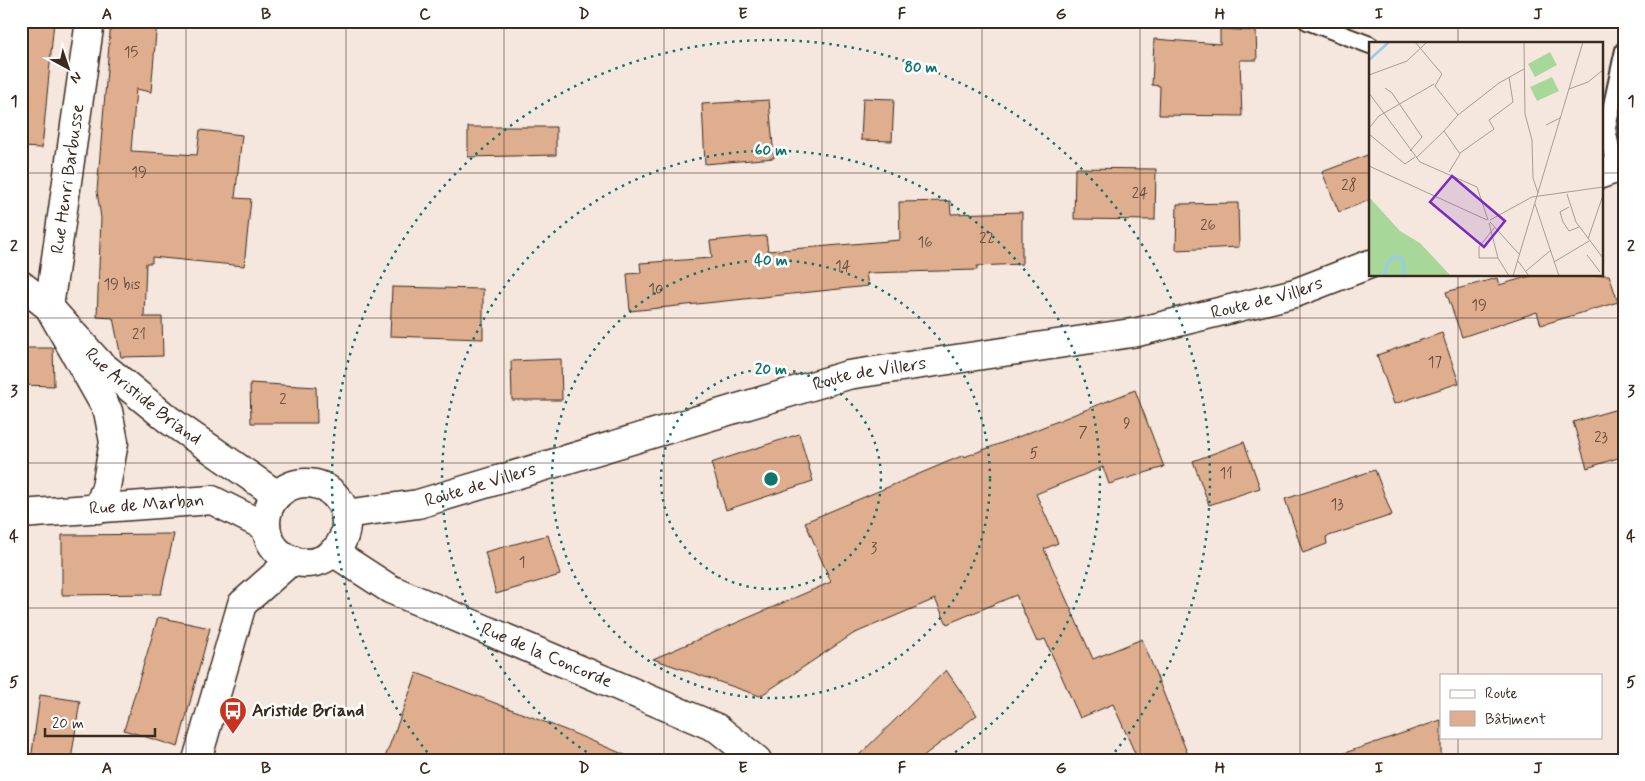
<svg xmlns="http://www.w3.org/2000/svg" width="1645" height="781" font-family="Mynerve,sans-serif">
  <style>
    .building { fill: #deae8f; stroke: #3b2a1e }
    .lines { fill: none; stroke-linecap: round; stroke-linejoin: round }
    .service-casing { stroke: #3b2a1e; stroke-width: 20 }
    .minor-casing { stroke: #3b2a1e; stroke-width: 31 }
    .secondary-casing { stroke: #3b2a1e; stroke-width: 31 }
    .service { stroke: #fff; stroke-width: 16 }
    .minor { stroke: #fff; stroke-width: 28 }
    .secondary { stroke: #fff; stroke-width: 28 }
    .grid { fill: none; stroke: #3b2a1e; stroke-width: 1; stroke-opacity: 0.55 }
    .ring { fill: none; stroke: #0f766e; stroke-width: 2.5; stroke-dasharray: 2.5 5 }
    .labels { text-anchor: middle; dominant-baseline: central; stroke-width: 5; stroke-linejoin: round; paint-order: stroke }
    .number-label { font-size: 15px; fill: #644b3a }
    .street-label { font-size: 18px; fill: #3b2a1e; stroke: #fff }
    .poi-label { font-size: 18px; font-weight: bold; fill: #3b2a1e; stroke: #fff; text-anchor: start }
    .inset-river { fill: none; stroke: #95cbf4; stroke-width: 2.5 }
    .inset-road { fill: none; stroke: #ab9b91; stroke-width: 1 }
    .view { fill: #7b2cbf; fill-opacity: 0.15; stroke: #7b2cbf; stroke-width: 2.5 }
    .inset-edge { fill: none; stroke: #3b2a1e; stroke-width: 2.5 }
    .centre { fill: #0f766e; stroke: #fff; stroke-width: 2.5 }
    .ring-label { font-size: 15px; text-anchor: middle; font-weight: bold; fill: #0f766e; stroke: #fff; stroke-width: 5; stroke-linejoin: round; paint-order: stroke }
    .neatline { fill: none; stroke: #3b2a1e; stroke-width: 2 }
    .grid-label { font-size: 16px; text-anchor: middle; font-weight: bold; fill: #3b2a1e }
  </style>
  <rect width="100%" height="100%" fill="#f5e7dd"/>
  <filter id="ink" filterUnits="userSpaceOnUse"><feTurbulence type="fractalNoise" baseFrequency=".02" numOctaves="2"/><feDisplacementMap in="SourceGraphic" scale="10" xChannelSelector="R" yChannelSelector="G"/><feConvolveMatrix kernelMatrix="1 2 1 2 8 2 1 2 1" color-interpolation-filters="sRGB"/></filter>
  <g filter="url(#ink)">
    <path class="building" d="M21 21H54L42 148 21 147Z
      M111 21H157L151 92 136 89 131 151 197 155 200 130 242 135 235 198 251 199 244 266 152 257V263H146L144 317H162L163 356 121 357 113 318 97 317 101 218 97 191Z
      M1220 29 1256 31 1257 60H1240L1242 116 1159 115 1160 86 1152 85 1154 39 1220 44Z
      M863 98 894 99 892 141 861 140Z
      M769 100 774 158 705 164 702 104Z
      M468 127H556V155L468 157Z
      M1370 154V200L1339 212 1322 172Z
      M1075 168 1156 169 1155 220 1074 219Z
      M950 201 951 214 1022 212V264L977 266V270L866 273 868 286 630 311 627 274 641 273 640 263 712 258 710 241 750 237 766 236 768 251 900 240 899 202Z
      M1238 203 1239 247 1176 250 1177 204Z
      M1534 275H1609L1618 302 1541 325 1537 312 1462 337 1446 292 1497 278 1499 285Z
      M392 287 483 289V339L390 336Z
      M1442 333 1459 383 1394 404 1377 355Z
      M21 348H53L54 386 21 385Z
      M561 359 562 400H512L511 361Z
      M250 383 316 387 317 423H251Z
      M1135 390 1164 467 1109 484 1103 467 1036 494 1058 543 1044 549 1093 659 1142 639 1190 760H1138L1113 704 1080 718 1045 639 1037 642 1016 595 947 624 935 599 853 634 760 696 653 659 831 582 805 522 964 455V457L1023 435Z
      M1624 407V456L1587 468 1573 422Z
      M799 434 813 481 726 510 711 463Z
      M1244 442 1260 488 1209 505 1193 461Z
      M1375 470 1392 515 1326 537 1327 544 1303 553 1285 499Z
      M174 534 161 594 62 595V535Z
      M548 535 560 575 496 594 485 552Z
      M158 617 210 628 178 747 124 730Z
      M946 670 977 715 918 760H854Z
      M417 673 573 733 637 760H384Z
      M40 695 80 701 71 760H31Z
      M1441 720V760H1339V755Z"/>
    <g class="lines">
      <defs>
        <path id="service" d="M1307 21 1370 45
          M1615 169 1607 128 1624 50"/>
        <g id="minor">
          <path d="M90 21 49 307 108 411 114 442 106 487 98 509"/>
          <path id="s1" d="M333 552 390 589 717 728 757 760"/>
          <path d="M197 760 242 604 292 560"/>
        </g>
        <g id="secondary">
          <path d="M1601 174 1624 166"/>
          <path id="s2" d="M21 285 49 307 98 362 169 420 277 495"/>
          <circle cx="306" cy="523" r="40"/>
          <path id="s3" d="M21 514 212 500 266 527"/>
          <path id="s4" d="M345 514 418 504 848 375 1138 332 1295 293 1370 264"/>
        </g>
      </defs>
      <use href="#service" class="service-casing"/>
      <use href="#minor" class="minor-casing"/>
      <use href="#secondary" class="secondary-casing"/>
      <use href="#service" class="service"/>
      <use href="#minor" class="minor"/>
      <use href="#secondary" class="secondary"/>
    </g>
  </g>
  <path class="grid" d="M186 21V760M346 21V760M504 21V760M664 21V760M822 21V760M982 21V760M1140 21V760M1300 21V760M1458 21V44M21 173H1370M1601 173H1624M1458 275V675M21 318H1624M21 463H1624M21 608H1624M1458 737V760"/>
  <g class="ring">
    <circle cx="771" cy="479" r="110"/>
    <circle cx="771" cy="479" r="219"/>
    <path d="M599 760A329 329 0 1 1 943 760"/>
    <path d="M432 758A439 439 0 1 1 1110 758"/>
  </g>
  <defs>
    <symbol id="bus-pin" viewBox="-11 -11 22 30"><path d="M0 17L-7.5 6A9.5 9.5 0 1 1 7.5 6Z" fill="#c8321e" stroke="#fff"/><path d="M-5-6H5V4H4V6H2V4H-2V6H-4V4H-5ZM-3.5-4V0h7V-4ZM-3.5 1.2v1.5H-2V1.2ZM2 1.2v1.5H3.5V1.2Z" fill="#fff"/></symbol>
  </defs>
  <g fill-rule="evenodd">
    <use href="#bus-pin" x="217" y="695" width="32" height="43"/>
  </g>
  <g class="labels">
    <g class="number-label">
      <text x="131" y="53">15</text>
      <text x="139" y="173">19</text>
      <text x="1349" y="186">28</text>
      <text x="1140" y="194">24</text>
      <text x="1208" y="226">26</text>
      <text x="987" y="239">22</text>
      <text x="925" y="243">16</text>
      <text x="843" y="267">14</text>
      <text x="122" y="285">19 bis</text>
      <text x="656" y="290">10</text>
      <text x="1479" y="306">19</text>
      <text x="139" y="335">21</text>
      <text x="1435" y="363">17</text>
      <text x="283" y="400">2</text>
      <text x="1127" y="424">9</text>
      <text x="1083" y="433">7</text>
      <text x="1601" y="438">23</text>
      <text x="1034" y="454">5</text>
      <text x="1226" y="474">11</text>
      <text x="1337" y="505">13</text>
      <text x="874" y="549">3</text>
      <text x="522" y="563">1</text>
    </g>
    <g class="street-label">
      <text transform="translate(68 179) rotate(-82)">Rue Henri Barbusse</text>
      <text stroke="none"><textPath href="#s4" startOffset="949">Route de Villers</textPath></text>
      <text stroke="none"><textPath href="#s4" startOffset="544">Route de Villers</textPath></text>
      <text stroke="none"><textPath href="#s2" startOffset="166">Rue Aristide Briand</textPath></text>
      <text stroke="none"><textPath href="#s4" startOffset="139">Route de Villers</textPath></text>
      <text stroke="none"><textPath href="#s3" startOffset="126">Rue de Marban</textPath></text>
      <text stroke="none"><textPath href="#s1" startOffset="238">Rue de la Concorde</textPath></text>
    </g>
    <g class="poi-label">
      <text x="252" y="711">Aristide Briand</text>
    </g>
  </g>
  <g transform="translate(1369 42)">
    <rect width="234" height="234" fill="#f5e7dd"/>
    <path d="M181 10 188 23 166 35 159 22ZM183 35 190 49 168 59 161 45Z" fill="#a8d899"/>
    <path d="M0 155 31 189 51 201 82 234H0Z" fill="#a8d899"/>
    <path class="inset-river" d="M0 18 20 0M15 234 19 220 26 214 34 218 35 234"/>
    <path class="inset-road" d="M46 0 73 32 66 44 89 73 75 89 91 112 80 130M155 0 156 72 163 98 164 136 169 151M0 33 38 19 58 0M16 46 23 51 53 95 41 109M200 47 219 40 234 28M0 51 51 120 108 145 119 178M89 73 130 41 155 27M177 83 191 76M0 86 10 74 65 42M0 92 36 122 46 115M91 111 125 87 120 78 144 60 140 35M47 116 75 89M0 124 118 178M198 152 207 180 234 216M166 162 190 234M200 165 191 170 194 180 200 189 210 185M121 178 163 155 234 145M121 180 150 212M120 181 129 216 140 234M126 185 110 205V216H129M219 197 234 153M218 213 231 230M149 219 160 234M185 220 220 199M157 229 182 208M144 234 214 0"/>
    <path class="view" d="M83 134 136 179 115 205 61 160Z"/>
    <rect width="234" height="234" class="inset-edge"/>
  </g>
  <circle cx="771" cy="479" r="8" class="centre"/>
  <g class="ring-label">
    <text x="921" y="72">80 m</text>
    <text x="771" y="155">60 m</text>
    <text x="771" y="265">40 m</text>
    <text x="771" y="374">20 m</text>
  </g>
  <rect width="1645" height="781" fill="none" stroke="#fff" stroke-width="55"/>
  <rect x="1440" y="674" width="162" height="65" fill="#ffffff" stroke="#b1aaa5"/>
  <rect x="1450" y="690" width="25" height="8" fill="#ffffff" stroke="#b1aaa5"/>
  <text x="1485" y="698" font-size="15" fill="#3b2a1e">Route</text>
  <rect x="1450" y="711" width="25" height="15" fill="#deae8f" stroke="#b1aaa5"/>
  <text x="1485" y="724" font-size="15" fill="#3b2a1e">Bâtiment</text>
  <g transform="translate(68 68) rotate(140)" stroke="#ffffff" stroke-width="4" paint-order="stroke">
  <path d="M0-4L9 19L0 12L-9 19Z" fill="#3b2a1e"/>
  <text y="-8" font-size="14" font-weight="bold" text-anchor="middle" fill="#3b2a1e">N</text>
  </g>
  <path d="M45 728v8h110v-8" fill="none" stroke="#3b2a1e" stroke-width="2.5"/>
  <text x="52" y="728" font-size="15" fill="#3b2a1e" stroke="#ffffff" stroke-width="4" paint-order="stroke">20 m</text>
  <rect x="28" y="28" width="1590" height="726" class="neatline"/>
  <g class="grid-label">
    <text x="107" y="19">A</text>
    <text x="266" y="19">B</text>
    <text x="425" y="19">C</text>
    <text x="584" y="19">D</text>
    <text x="743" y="19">E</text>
    <text x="902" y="19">F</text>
    <text x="1061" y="19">G</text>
    <text x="1220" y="19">H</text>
    <text x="1379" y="19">I</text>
    <text x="1538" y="19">J</text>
    <text x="14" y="106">1</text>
    <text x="1631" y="106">1</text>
    <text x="14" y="251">2</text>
    <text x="1631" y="251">2</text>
    <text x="14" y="396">3</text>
    <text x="1631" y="396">3</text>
    <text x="14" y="541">4</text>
    <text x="1631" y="541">4</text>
    <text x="14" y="687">5</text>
    <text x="1631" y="687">5</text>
    <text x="107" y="773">A</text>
    <text x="266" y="773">B</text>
    <text x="425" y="773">C</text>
    <text x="584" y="773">D</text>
    <text x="743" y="773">E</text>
    <text x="902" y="773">F</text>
    <text x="1061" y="773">G</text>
    <text x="1220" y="773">H</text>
    <text x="1379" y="773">I</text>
    <text x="1538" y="773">J</text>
  </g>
</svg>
